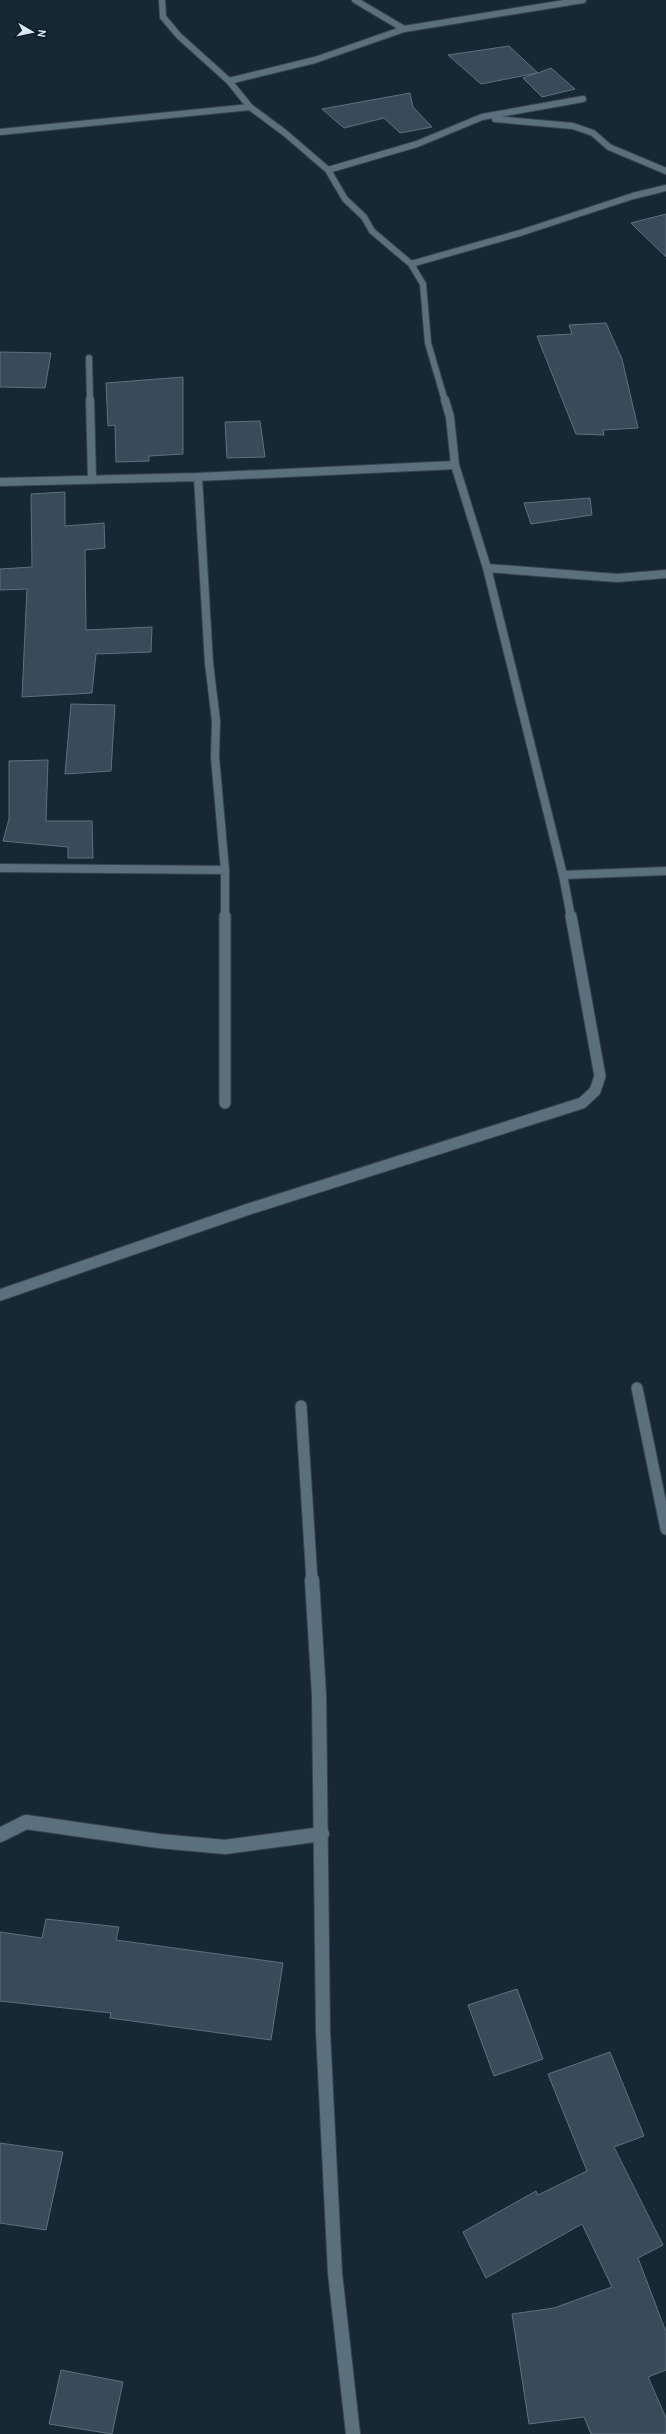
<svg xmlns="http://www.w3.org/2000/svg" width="666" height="2434" font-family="'PT Sans',sans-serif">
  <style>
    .building { fill: #384b58; stroke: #5d717f }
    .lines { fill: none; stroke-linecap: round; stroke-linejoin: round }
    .minor-far3-casing { stroke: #36444e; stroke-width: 8 }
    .minor-far2-casing { stroke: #36444e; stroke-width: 10 }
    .minor-far1-casing { stroke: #36444e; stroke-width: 13 }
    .minor-casing { stroke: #36444e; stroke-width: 16 }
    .minor-far3 { stroke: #5b707d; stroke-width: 6 }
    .minor-far2 { stroke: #5b707d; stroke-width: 8 }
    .minor-far1 { stroke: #5b707d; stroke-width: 11 }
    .minor { stroke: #5b707d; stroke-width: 14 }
  </style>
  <rect width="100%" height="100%" fill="#162833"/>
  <path class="building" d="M509 46 538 73 551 68 575 89 542 97 523 78 537 73 481 84 448 55Z
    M410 93 413 107 432 127 400 133 384 118 344 128 322 109Z
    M666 214V257L631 223Z
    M606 323 622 359 638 428 603 430 604 435 576 434 537 336 572 334 569 325Z
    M0 352 51 353 45 388 0 387Z
    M183 377V454L149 456V461L116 462 115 425 108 426 106 383Z
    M260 421 265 457 227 458 225 422Z
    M65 492V526L104 523 105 548 85 550 86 630 152 627 151 652 96 654 92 693 22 697 27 589 0 590V569L32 567 31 494Z
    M590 498 592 515 531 524 524 503Z
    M71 704 115 705 111 771 65 774Z
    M48 760 46 821H92L93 858H68V847L3 841 9 819V761Z
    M46 1919 119 1927 116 1940 283 1963 271 2040 110 2018 111 2013 0 2001V1932L42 1938Z
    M517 1989 543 2059 494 2076 468 2005Z
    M610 2052 644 2136 614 2147 663 2245 638 2258 666 2332V2370L648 2377 666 2418V2434H591L584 2417 529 2424 512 2314 554 2308 612 2287 582 2224 486 2278 463 2232 536 2191 538 2195 587 2171 548 2074Z
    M0 2143 63 2152 46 2230 0 2223Z
    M61 2370 123 2382 112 2434 49 2424Z"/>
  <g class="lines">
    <defs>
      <path id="minor-far3" d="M162 0 163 17 179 36 229 81 250 107 285 133 328 170 345 199 364 217 372 231 411 264 423 284 428 343 445 401
        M355 0 404 29
        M229 81 315 60 404 29 583 0
        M495 119 573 126 593 133 609 147 666 171
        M0 132 250 107
        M328 170 417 144 482 117 583 99
        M411 264 520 233 633 196 666 188
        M89 358 90 401"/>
      <path id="minor-far2" d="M90 400 92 478
        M445 400 450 417 455 465 487 568 563 875 571 917
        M198 477 209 663 216 721 215 757 225 870V917
        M0 482 198 477 455 465
        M487 568 617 578 666 574
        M0 868 225 870
        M563 875 666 871"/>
      <path id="minor-far1" d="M225 916V1103
        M0 1295 249 1209 582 1103 595 1091 600 1076 571 916
        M637 1388 666 1529
        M301 1406 312 1581"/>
      <path id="minor" d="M312 1580 319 1695 323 2031 335 2273 353 2434
        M0 1835 26 1822 159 1841 225 1847 322 1834"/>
    </defs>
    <use href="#minor-far3" class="minor-far3-casing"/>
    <use href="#minor-far2" class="minor-far2-casing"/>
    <use href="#minor-far1" class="minor-far1-casing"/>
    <use href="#minor" class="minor-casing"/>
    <use href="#minor-far3" class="minor-far3"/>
    <use href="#minor-far2" class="minor-far2"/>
    <use href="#minor-far1" class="minor-far1"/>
    <use href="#minor" class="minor"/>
  </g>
  <g transform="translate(32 32) rotate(99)" stroke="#0c1e29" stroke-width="3" paint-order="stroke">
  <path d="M0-3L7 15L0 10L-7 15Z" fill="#dce7ef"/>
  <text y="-6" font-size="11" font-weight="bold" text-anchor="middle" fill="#dce7ef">N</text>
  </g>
</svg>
